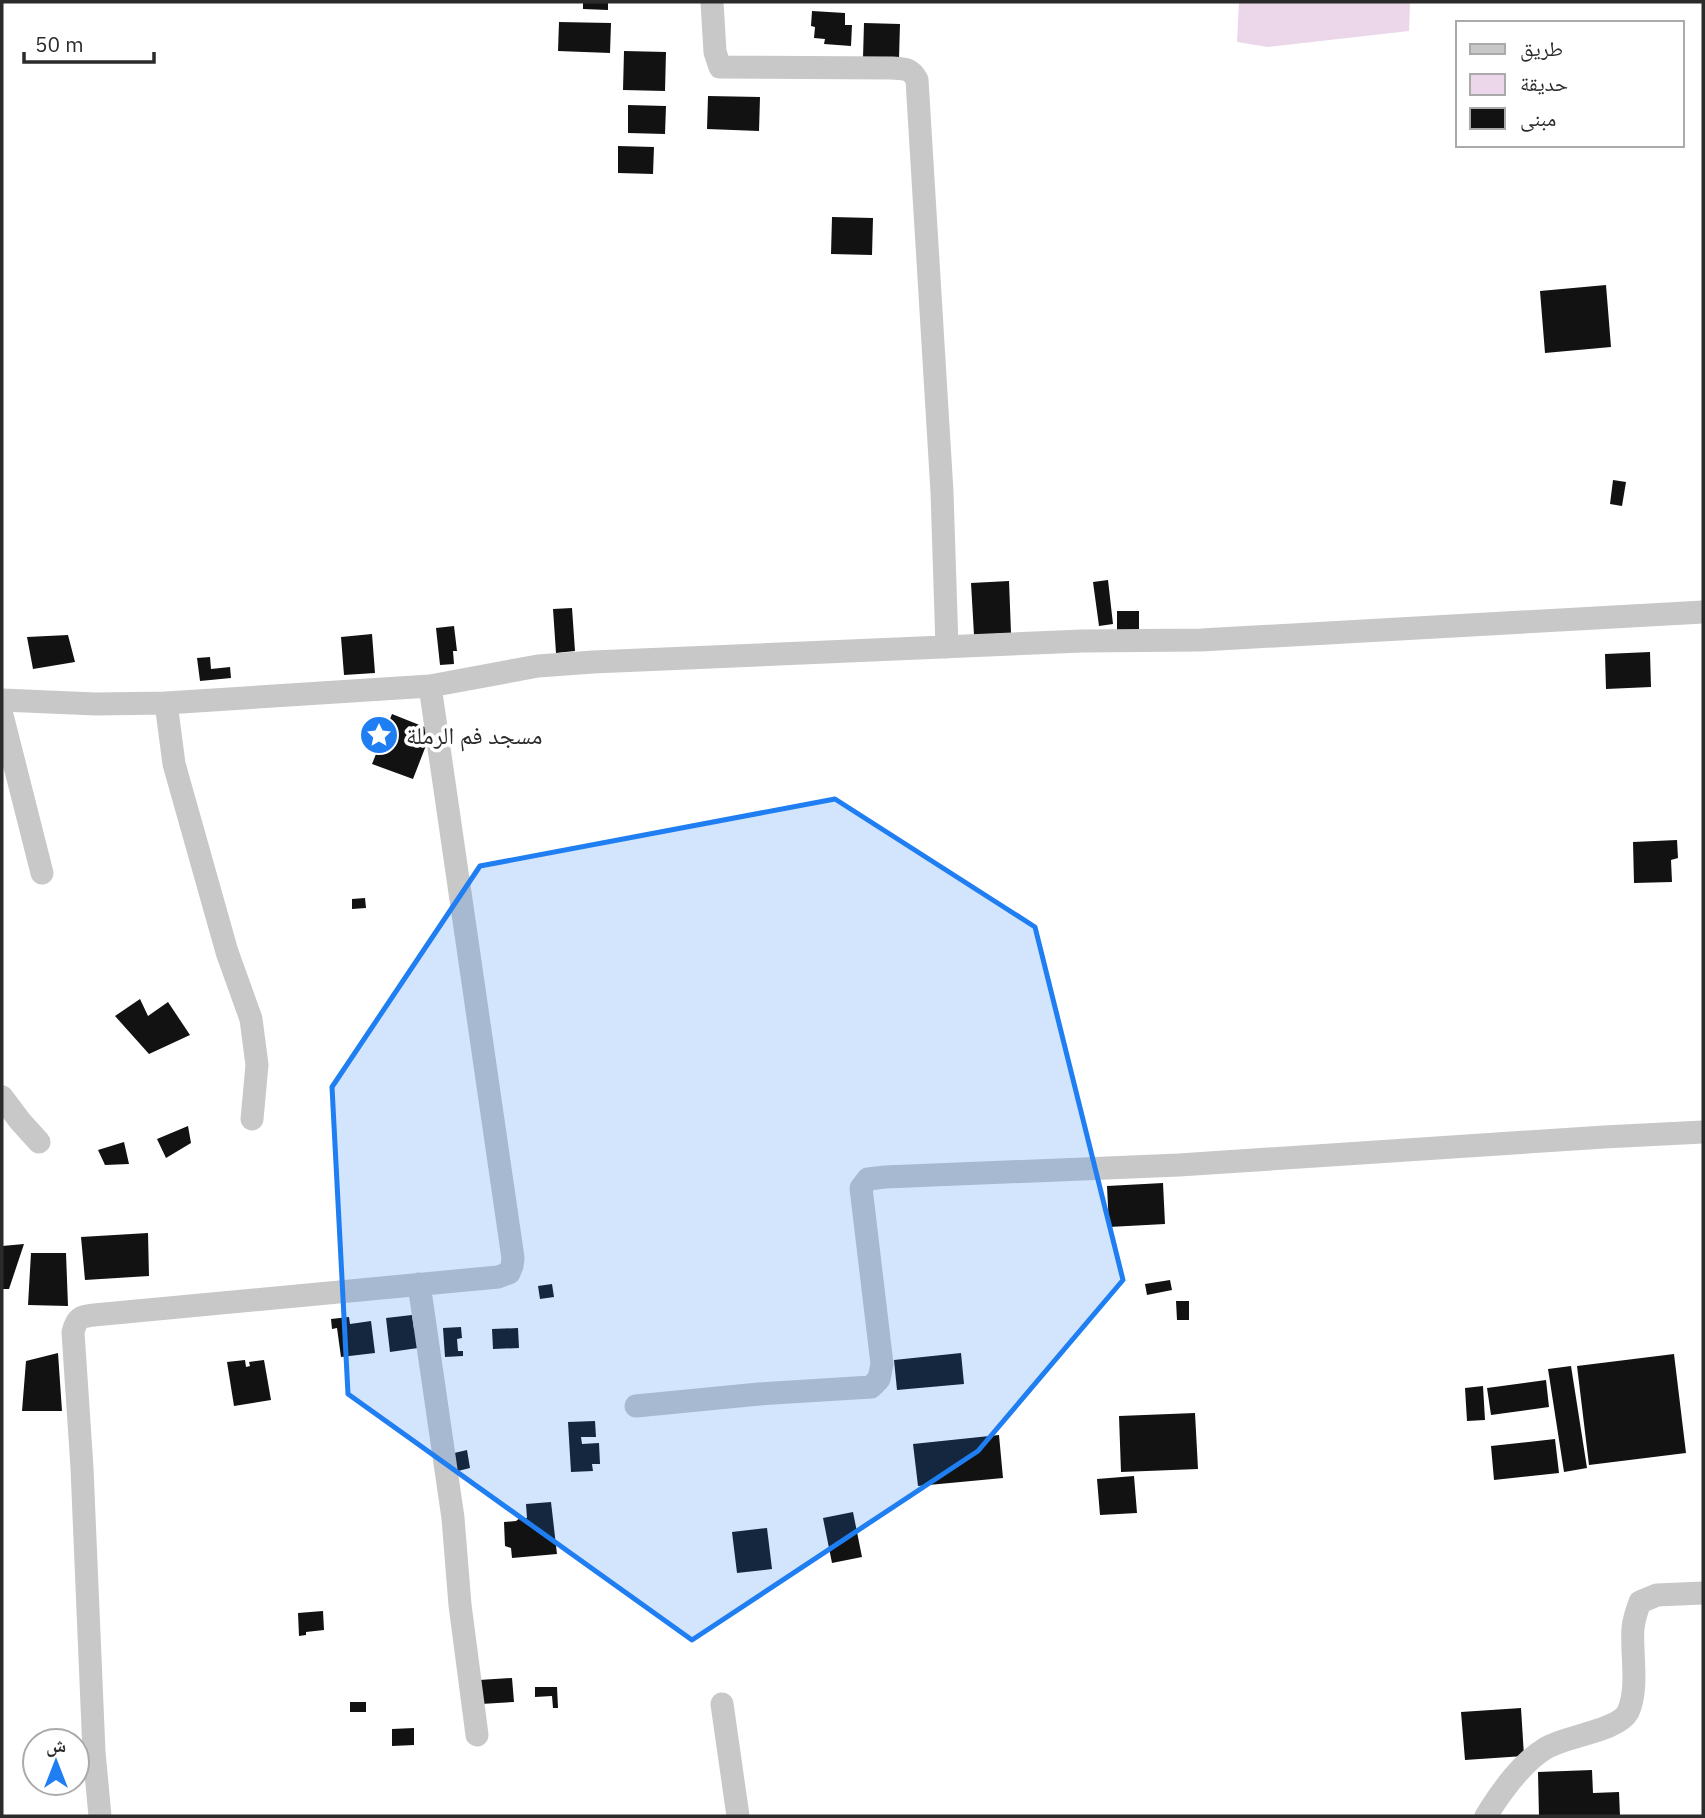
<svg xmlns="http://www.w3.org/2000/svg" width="1705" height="1818" font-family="'IBM Plex Sans','Noto Naskh Arabic',sans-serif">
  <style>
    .green { fill: #ebd7e9 }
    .building { fill: #121212 }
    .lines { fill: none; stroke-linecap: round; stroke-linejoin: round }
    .minor { stroke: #c8c8c8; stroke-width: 23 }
    .marked { fill: #1f7ef1; fill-opacity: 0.2; stroke: #1f7ef1; stroke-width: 5; stroke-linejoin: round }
    .labels { text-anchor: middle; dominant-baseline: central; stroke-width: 7; stroke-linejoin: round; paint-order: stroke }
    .poi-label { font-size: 24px; fill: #2b2b2b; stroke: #fff; text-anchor: start }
  </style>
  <rect width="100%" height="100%" fill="#fff"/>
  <path class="green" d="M1239 2H1410L1409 31 1268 47 1237 42Z"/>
  <path class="building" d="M583 2H608V10L583 9Z
    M812 11 845 13V25H852L851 46 824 44 825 39 814 38 815 27 811 26Z
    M559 22 611 23 610 53 558 51Z
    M864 23 900 24 899 58H863Z
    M624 51 666 52 665 91 623 90Z
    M708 96 760 97 759 131 707 129Z
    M628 105 666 106 665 134 628 133Z
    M618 146 654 147 653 174 618 173Z
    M832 217 873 218 872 255 831 254Z
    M1606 285 1611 347 1545 353 1540 291Z
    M1613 480 1626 482 1622 506 1610 504Z
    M1108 580 1113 624 1099 626 1093 582Z
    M1009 581 1011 633 974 635 971 583Z
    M572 608 575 651 556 653 553 609Z
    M1117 611H1139V633H1117Z
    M454 626 457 651H453L454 664 440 665 436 628Z
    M372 634 375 673 344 675 341 637Z
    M68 635 75 662 33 669 27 637Z
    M1650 652 1651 687 1606 689 1605 654Z
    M210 657 211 669 230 667 231 678 200 681 197 658Z
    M392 714 432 730 413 779 372 764Z
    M1677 840 1678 858 1671 860 1672 882 1634 883 1633 842Z
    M365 898 366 908 352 909V899Z
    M140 999 148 1016 168 1002 190 1035 149 1054 115 1016Z
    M188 1126 191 1143 166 1158 157 1139Z
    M124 1142 129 1164 105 1165 98 1150Z
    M1163 1183 1165 1224 1109 1227 1107 1186Z
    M148 1233 149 1276 85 1280 81 1237Z
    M24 1244 9 1289H2V1246Z
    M31 1253H66L68 1306 28 1305Z
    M1170 1280 1172 1290 1147 1295 1145 1284Z
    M552 1284 554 1297 540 1299 538 1286Z
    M1176 1301H1189V1320H1177Z
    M412 1315 414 1329 422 1328 425 1347 390 1352 386 1318Z
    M349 1317 350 1324 371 1321 375 1353 341 1357 337 1328 332 1329 331 1319Z
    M461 1327 462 1338 457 1339 458 1351H463V1356L445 1357 443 1328Z
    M518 1328 519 1348 493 1349 492 1329Z
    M58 1353 62 1411H22L26 1361Z
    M961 1353 964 1384 897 1390 894 1360Z
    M1674 1354 1686 1453 1589 1465 1577 1366Z
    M245 1360 246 1367 250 1366 249 1362 264 1360 271 1400 234 1406 227 1362Z
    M1571 1366 1587 1468 1564 1472 1548 1369Z
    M1546 1380 1549 1407 1491 1415 1487 1388Z
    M1483 1386 1485 1420 1467 1421 1465 1388Z
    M1195 1413 1198 1469 1121 1472 1119 1416Z
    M595 1421 596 1437H581L582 1444 599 1443 600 1464H592L593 1471 571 1472 568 1422Z
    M999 1435 1003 1478 918 1486 913 1444Z
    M1555 1439 1559 1473 1494 1480 1491 1446Z
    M467 1450 470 1468 454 1472 450 1454Z
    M1134 1476 1137 1513 1100 1515 1097 1479Z
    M551 1502 557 1554 512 1558 511 1548 505 1546 504 1522 516 1521 520 1518H527L526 1504Z
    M853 1512 862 1557 832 1563 823 1518Z
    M767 1528 772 1569 737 1573 732 1532Z
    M323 1611 324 1630 306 1632V1635L299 1636 298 1613Z
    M512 1678 514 1702 481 1704 479 1680Z
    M535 1687H557L558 1708H553L552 1696 535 1697Z
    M350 1702H366V1712H350Z
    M1521 1708 1524 1756 1465 1760 1461 1712Z
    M414 1728V1745L392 1746V1729Z
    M1592 1770 1593 1793 1619 1792 1620 1816H1539L1538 1772Z"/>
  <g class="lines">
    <path class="minor" d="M712 2 715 52 720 67 892 68C905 69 911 68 917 80L942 492 947 647
      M2 700 96 704 166 703 430 686 538 666 593 662 1082 641 1201 640 1703 612
      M166 703 174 764 227 952 251 1019 257 1065 252 1119
      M2 715 42 873
      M2 1097 20 1121 39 1142
      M419 1284 453 1518 460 1605 477 1735
      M636 1406 759 1394 871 1387 879 1379 882 1364 861 1188 868 1179 885 1177 1179 1165 1604 1137 1703 1132
      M722 1704 738 1816
      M100 1816 94 1752 82 1468 73 1332C77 1317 80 1317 94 1315L498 1277 509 1273 512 1266 513 1258 430 686
      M1486 1816C1501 1792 1521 1763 1546 1748 1565 1736 1618 1731 1628 1712 1639 1688 1631 1653 1633 1628 1634 1619 1637 1610 1640 1602L1657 1595 1703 1593"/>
  </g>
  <path class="marked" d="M835 799 1035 927 1123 1280 978 1451 692 1640 348 1394 332 1087 480 866Z"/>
  <defs>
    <symbol id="sight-disc" viewBox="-11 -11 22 22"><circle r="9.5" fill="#1f7ef1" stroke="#fff"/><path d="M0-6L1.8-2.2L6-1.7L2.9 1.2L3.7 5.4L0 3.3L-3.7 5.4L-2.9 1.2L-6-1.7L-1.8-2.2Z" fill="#fff"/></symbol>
  </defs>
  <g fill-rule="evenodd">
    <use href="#sight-disc" x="357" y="713" width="44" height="44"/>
  </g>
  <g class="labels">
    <g class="poi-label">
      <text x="406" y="735">مسجد فم الرملة</text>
    </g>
  </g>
  <rect width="1705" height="1818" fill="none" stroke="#2b2b2b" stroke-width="7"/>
  <rect x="1456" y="21" width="228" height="126" fill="#ffffff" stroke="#aaaaaa" stroke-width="2"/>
  <rect x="1470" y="44" width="35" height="10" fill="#c8c8c8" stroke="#aaaaaa" stroke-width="2"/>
  <text x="1520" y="56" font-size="21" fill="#2b2b2b">طريق</text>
  <rect x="1470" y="74" width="35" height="21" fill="#ebd7e9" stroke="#aaaaaa" stroke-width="2"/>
  <text x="1520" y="91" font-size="21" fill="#2b2b2b">حديقة</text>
  <rect x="1470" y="108" width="35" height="21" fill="#121212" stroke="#aaaaaa" stroke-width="2"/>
  <text x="1520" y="126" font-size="21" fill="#2b2b2b">مبنى</text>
  <g transform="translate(56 1762)"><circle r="33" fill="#ffffff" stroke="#aaaaaa" stroke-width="2"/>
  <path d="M0-5L12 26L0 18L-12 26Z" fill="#1f7ef1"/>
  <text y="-10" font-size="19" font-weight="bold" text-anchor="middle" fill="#2b2b2b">ش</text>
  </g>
  <path d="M24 52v10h130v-10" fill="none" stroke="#2b2b2b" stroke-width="3.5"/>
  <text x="35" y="52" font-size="21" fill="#2b2b2b" stroke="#ffffff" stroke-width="5" paint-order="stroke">50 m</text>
</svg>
